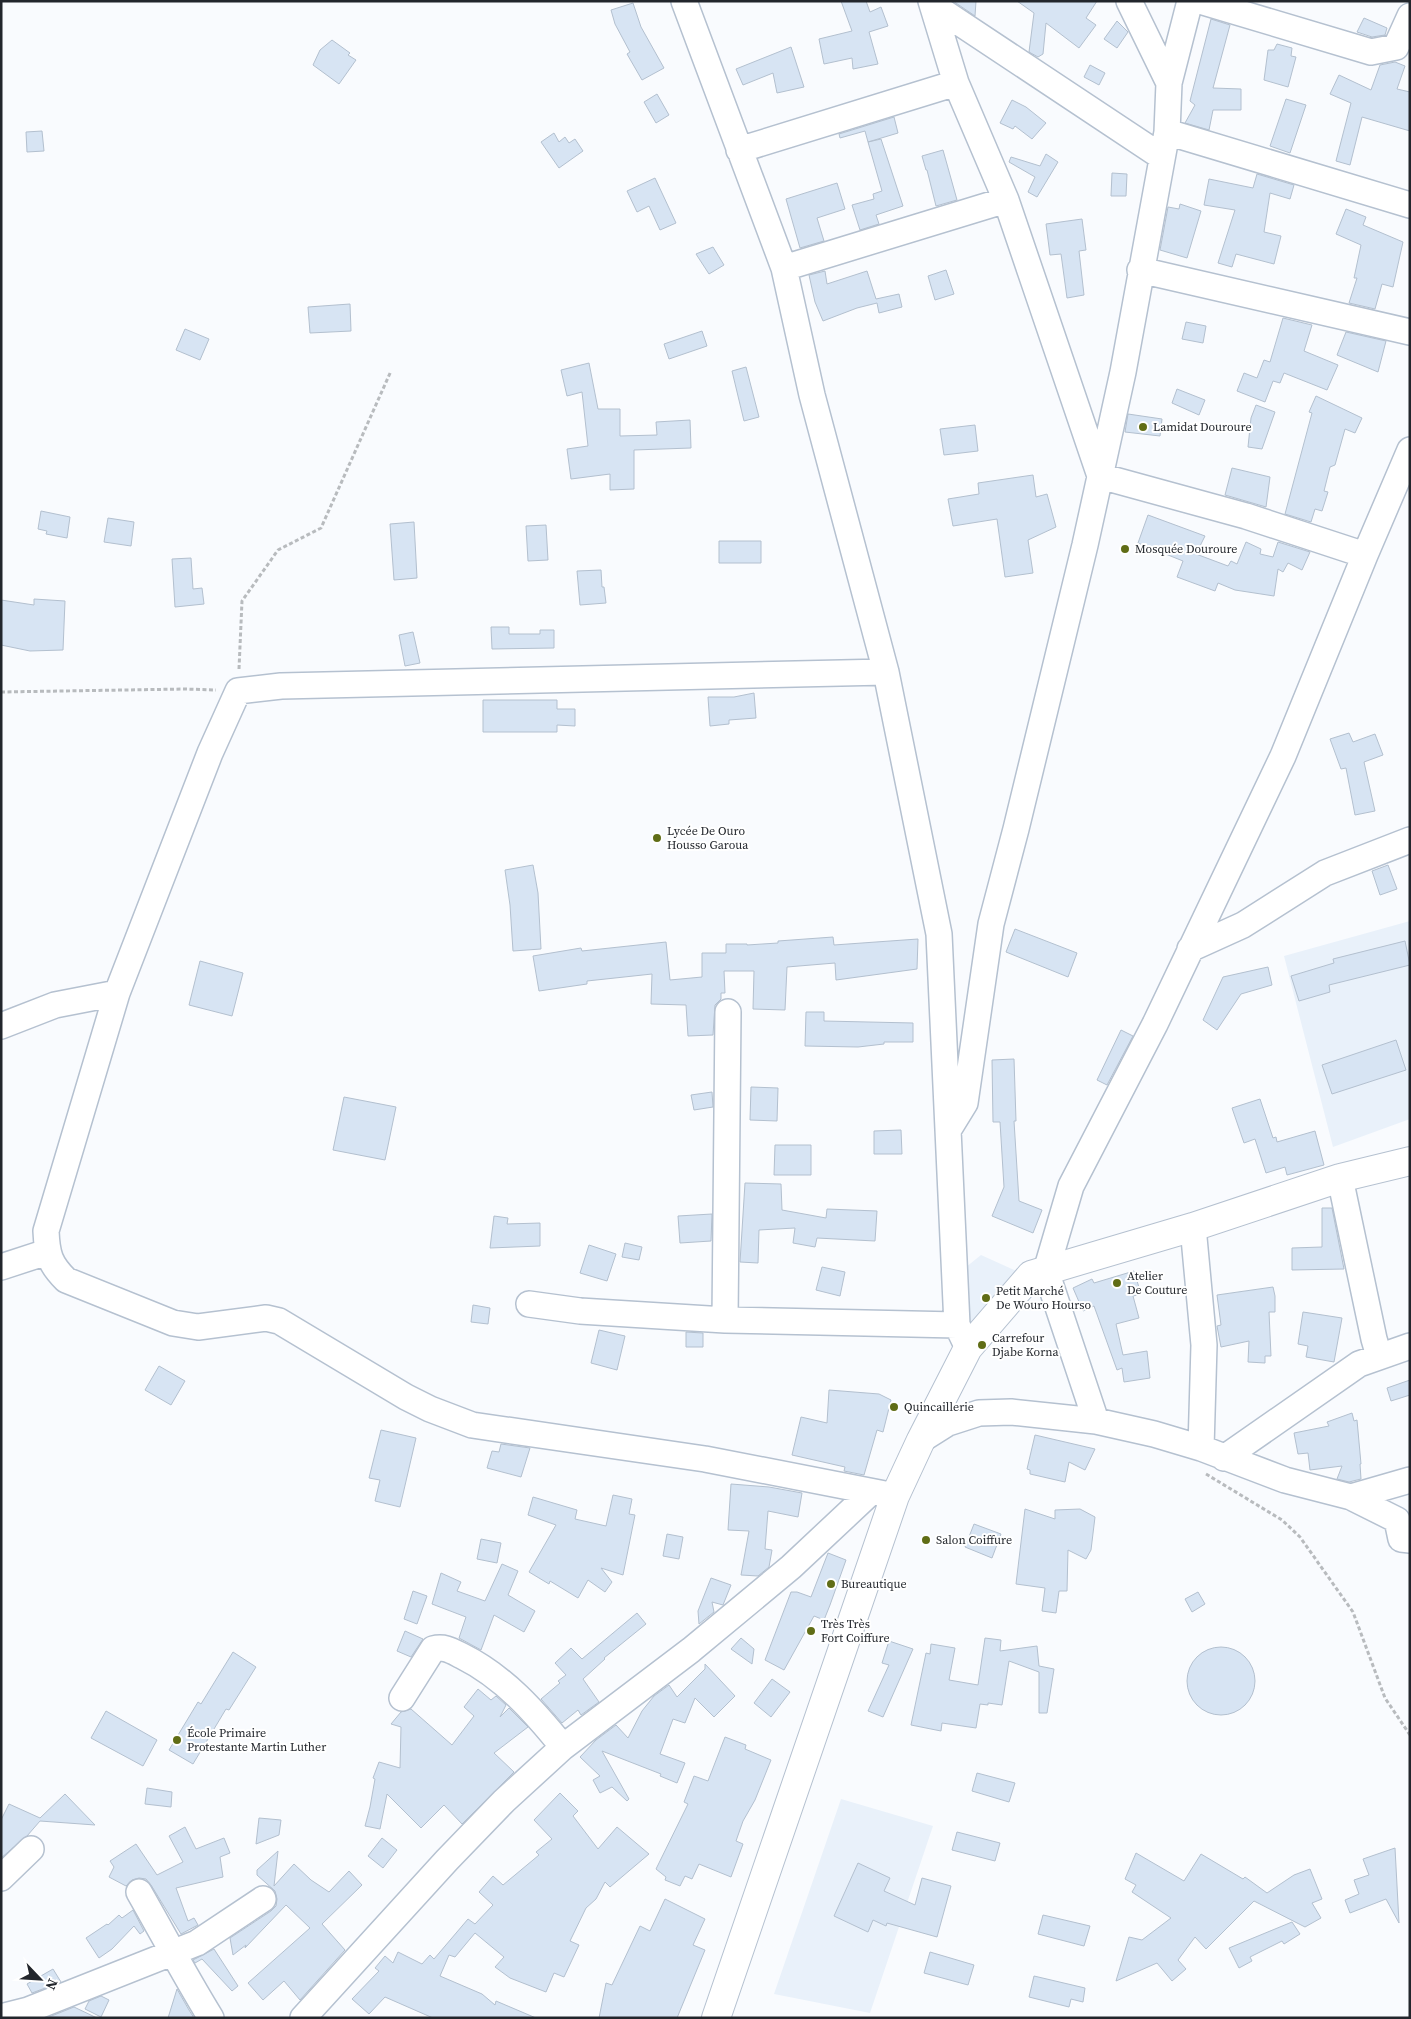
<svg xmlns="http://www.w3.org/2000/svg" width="1411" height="2019" font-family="'Source Serif 4',serif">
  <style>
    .built { fill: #e9f1fa }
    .building { fill: #d7e4f3; stroke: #b3c0cf }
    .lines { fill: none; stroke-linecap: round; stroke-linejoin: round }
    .minor-casing { stroke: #b5c1d0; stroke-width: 28 }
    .major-casing { stroke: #b5c1d0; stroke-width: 30 }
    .path { stroke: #b8bbbe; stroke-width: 3; stroke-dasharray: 4 2.5; stroke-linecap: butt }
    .minor { stroke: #fff; stroke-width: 25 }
    .major { stroke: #fff; stroke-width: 28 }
    .poi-dot { fill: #606d16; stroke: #fff; stroke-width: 2 }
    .labels { text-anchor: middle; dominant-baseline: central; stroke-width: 4; stroke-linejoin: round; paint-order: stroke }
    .poi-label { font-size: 12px; fill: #22262c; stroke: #fff; text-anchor: start }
  </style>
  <rect width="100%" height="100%" fill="#f9fbfe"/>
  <path class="built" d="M1410 921V1119L1333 1147 1284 956Z
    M981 1255 1023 1274 976 1332 954 1308 950 1280Z
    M841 1799 933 1826 870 2013 774 1994Z"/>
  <path class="building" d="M841 1H866L870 12 881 7 888 26 869 32 878 64 853 69 852 58 824 64 819 39 852 31Z
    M953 1H976L975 16Z
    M1017 1H1097L1086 18 1096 25 1079 48 1046 23 1043 54 1038 57 1029 52 1034 13Z
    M633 3 641 27 664 68 642 80 627 54 630 52 615 24 611 10Z
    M1364 18 1387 28 1385 35 1372 37 1357 32Z
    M1211 19 1230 25 1213 88 1241 89V110H1213L1209 130 1185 123 1195 105 1190 101Z
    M1117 21 1128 32 1117 48 1104 39Z
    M332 40 350 53 348 55 356 60 339 84 313 65 320 50Z
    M1277 44 1292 48 1291 56 1296 57 1288 87 1264 80 1268 50H1274Z
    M791 47 804 87 777 93 773 73 743 85 736 69Z
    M1395 62 1405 66 1397 89 1410 92V131L1362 117 1350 165 1336 161 1351 103 1330 94 1339 75 1371 90 1380 65Z
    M1090 65 1105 73 1099 85 1084 77Z
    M657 94 669 115 656 123 644 102Z
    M1286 99 1306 105 1290 153 1270 146Z
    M1012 100 1026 107 1046 123 1032 139 1015 126 1013 129 1000 123Z
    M894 117 898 133 868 142 865 131 840 138 839 134Z
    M42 131 44 151 27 152 26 132Z
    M554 133 559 142 565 137 569 143 575 139 583 151 559 168 541 142Z
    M881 139 903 206 876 215 879 224 860 230 852 205 874 199 873 194 882 191 868 142Z
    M943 150 957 200 936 206 927 170H926L922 156Z
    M1046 154 1058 162 1037 197 1028 192 1035 177 1009 162 1011 157 1040 166Z
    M1112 173 1127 174 1126 196H1111Z
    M1257 174 1294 185 1290 199 1270 193 1264 232 1281 236 1274 264 1236 254 1232 267 1218 263 1235 210 1204 205 1209 179 1253 188Z
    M655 178 676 223 660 230 649 206 637 212 627 191Z
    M837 183 845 209 817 218 824 241 800 248 786 199Z
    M1180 204 1201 211 1187 258 1160 250 1168 207 1179 209Z
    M1346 209 1366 217 1363 225 1403 242 1393 287 1382 284 1375 309 1349 303 1357 278H1354L1361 245 1336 234Z
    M1082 219 1086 250 1079 251 1084 295 1067 298 1061 254 1050 255 1046 224Z
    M713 247 724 265 709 274 696 254Z
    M946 270 954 294 935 300 928 276Z
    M825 271 827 284 867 271 876 299 899 294 902 307 879 313 877 303 857 308 823 321 815 302 809 275Z
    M350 304 351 331 310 333 308 307Z
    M1283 318 1312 325 1304 351 1338 365 1327 390 1284 373 1280 383 1273 381 1265 402 1237 391 1244 373 1257 378 1264 360 1270 362Z
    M1186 322 1206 326 1203 343 1182 339Z
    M185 329 209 339 200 360 176 350Z
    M702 331 707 346 669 359 664 344Z
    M1346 332 1386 341 1378 372 1337 355Z
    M589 363 598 409H620V436L657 435 656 422 690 420 691 448 634 450V489L610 490V474L571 479 567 449 588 446 582 392 567 396 561 370Z
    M746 367 759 417 744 421 732 371Z
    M1177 389 1205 400 1199 415 1172 403Z
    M1316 396 1362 418 1355 433 1345 429 1335 465 1330 467 1324 491 1328 492 1322 511 1315 509 1311 522 1285 514 1312 413 1309 412Z
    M1256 405 1275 412 1262 449 1248 447 1251 418Z
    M1128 414 1162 419 1160 436 1125 432Z
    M975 425 978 451 944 455 940 429Z
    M1232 468 1270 477 1266 507 1225 495Z
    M1033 475 1036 497 1047 494 1056 527 1028 540 1033 573 1005 577 997 519 953 526 948 499 979 494 978 483Z
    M41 511 70 517 67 538 46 534 47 531 38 529Z
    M1148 515 1205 536 1196 554 1228 566 1231 561 1237 564 1246 542 1261 549 1260 554 1273 557 1278 542 1310 552 1302 570 1288 563 1283 572 1278 569 1274 596 1235 590 1218 583 1215 591 1177 577 1183 561 1138 543Z
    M108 518 134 522 131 546 104 542Z
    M414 522 417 578 394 580 390 524Z
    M546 525 548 560 528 561 526 526Z
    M719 541H761V563H719Z
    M191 558 193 589 202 588 204 604 175 607 172 559Z
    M601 570 602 587H604L606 603 580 605 577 571Z
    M34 599 65 601 63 650 30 651 1 645V600L34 605Z
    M491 627H509V634H540V630H554V648L492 649Z
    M413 632 420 663 405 666 399 635Z
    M754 693 756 718 729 720V724L710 726 708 697H734Z
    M483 700H557V709H575V726L557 725V732H483Z
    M1349 733 1353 742 1375 734 1383 755 1364 762 1375 811 1355 815 1346 768 1341 769 1330 739Z
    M533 865 538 893 541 949 513 951 510 905 505 870Z
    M1388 865 1397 889 1380 895 1372 871Z
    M1015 929 1077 953 1068 977 1006 952Z
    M833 937 834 945 918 939 917 969 836 980 835 963 787 967 785 1010 753 1009 754 971H724L725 993H721V999L715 1005 713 1035 688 1036 686 1005 651 1004 652 974 587 981V984L539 991 533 956 581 948 582 951 666 942 670 980 702 977V953H726V944H747V945L778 943V941Z
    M1405 941 1410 965 1329 985 1330 992 1299 1001 1291 976 1334 963 1333 959Z
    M200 961 243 973 232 1016 189 1005Z
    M1268 967 1272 985 1241 994 1217 1030 1203 1020 1223 977Z
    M806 1012H824V1021L913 1023V1042H884V1044L858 1047 805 1046Z
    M1121 1030 1133 1036 1107 1085 1097 1080Z
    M1396 1040 1406 1070 1332 1094 1322 1065Z
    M1014 1059 1016 1121H1014L1019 1201 1042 1210 1033 1233 992 1216 1004 1187 1000 1122H993L992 1060Z
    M751 1087 778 1088 777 1121 750 1120Z
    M712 1092 713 1107 694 1110 691 1095Z
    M344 1097 396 1107 385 1160 333 1150Z
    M1260 1099 1273 1138 1276 1137 1277 1142 1315 1131 1324 1165 1287 1175 1285 1167 1266 1173 1255 1139 1244 1143 1232 1108Z
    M901 1130 902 1154H874V1131Z
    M775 1145H811V1175H774Z
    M745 1183 781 1184 782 1210 826 1218 827 1209 877 1211 875 1241 817 1238 815 1247 793 1243 795 1228 759 1230 758 1263 740 1262Z
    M1322 1208H1332L1344 1269 1292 1270V1248L1322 1247Z
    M712 1214 711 1241 680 1243 678 1216Z
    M494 1216 508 1218 507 1224 540 1223V1246L490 1248Z
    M625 1243 642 1247 639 1260 622 1257Z
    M589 1245 616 1254 607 1281 580 1273Z
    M822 1267 845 1272 840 1296 816 1290Z
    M1134 1271 1141 1294 1133 1296 1139 1318 1116 1324 1123 1355 1147 1351 1150 1378 1124 1382 1122 1368 1117 1370 1094 1306 1083 1311 1073 1288 1092 1279 1094 1283Z
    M1273 1287 1275 1296V1312H1269L1271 1356H1265V1363L1248 1362 1249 1341 1221 1347 1217 1326 1221 1325 1217 1295Z
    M473 1305 490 1308 488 1324 471 1322Z
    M1303 1312 1342 1318 1334 1362 1306 1357 1308 1346 1298 1344Z
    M599 1330 625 1336 617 1370 591 1363Z
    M686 1332 703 1333V1347H686Z
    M159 1366 185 1381 171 1405 145 1390Z
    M1410 1380V1395L1391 1401 1387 1388Z
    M829 1390 879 1394 891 1400 883 1432 877 1430 864 1475 844 1471 845 1467 792 1455 801 1417 827 1423Z
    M1352 1413 1354 1421 1357 1420 1361 1464H1360L1361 1479 1349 1482 1337 1479 1342 1466 1310 1470 1308 1453 1298 1454 1294 1433 1329 1426 1327 1422Z
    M381 1430 416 1438 400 1507 375 1501 380 1480 369 1478Z
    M1035 1435 1095 1449 1085 1470 1069 1462 1065 1482 1030 1474V1470L1027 1469Z
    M501 1444 530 1448 521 1477 487 1468 492 1451 499 1452Z
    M731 1484 769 1487 802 1493 798 1517 768 1511 765 1549 772 1550 769 1567 758 1576 741 1575 749 1531 728 1530Z
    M613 1495 632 1499 629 1514 635 1515 623 1575 601 1568 612 1582 605 1592 588 1580 578 1598 550 1581 549 1584 529 1572 556 1525 528 1515 533 1497 577 1510 575 1519 606 1526Z
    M1025 1509 1055 1519V1510L1080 1509 1095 1517 1091 1550 1086 1559 1068 1550 1067 1591H1059L1056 1613 1042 1611 1045 1588 1016 1584Z
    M974 1524 1001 1534 992 1558 965 1547Z
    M667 1534 683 1537 679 1559 663 1556Z
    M481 1539 501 1543 497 1563 477 1559Z
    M828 1553 846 1560 830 1605 824 1620 814 1616 784 1670 765 1660 791 1592H797L811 1597Z
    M502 1564 518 1571 508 1595 535 1611 524 1632 494 1615 481 1650 459 1638 466 1617 432 1604 441 1573 461 1582 457 1591 485 1601Z
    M711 1578 731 1585 723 1605 712 1602 714 1612 699 1624 698 1611Z
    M413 1591 427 1596 417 1624 404 1619Z
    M1198 1592 1205 1604 1192 1612 1185 1599Z
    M637 1613 646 1624 604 1658 605 1659 583 1679 599 1702 581 1715 578 1710 562 1723 541 1699 560 1683 558 1681 566 1675 555 1663 571 1648 582 1659Z
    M405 1631 423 1639 411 1657 397 1651Z
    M741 1638 754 1649 752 1664 731 1649Z
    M985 1638 1001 1640 1000 1651 1037 1646 1039 1666 1054 1669 1047 1713H1039V1672L1009 1661 1002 1705 988 1703V1705L980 1704 976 1728 942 1723 941 1731 911 1725 926 1653 930 1654 931 1644 955 1648 949 1680 978 1685Z
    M889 1641 913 1649 883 1717 868 1711 889 1665 882 1663Z
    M1187 1681a34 34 0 1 1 68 0a34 34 0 1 1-68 0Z
    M233 1652 256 1667 229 1710 226 1709 193 1764 169 1750 198 1702 201 1704Z
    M705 1664 735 1696 714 1717 695 1698 685 1723 673 1719 660 1754 685 1763 677 1783 660 1776 661 1774 602 1751 629 1799 627 1801 612 1787 600 1793 593 1780 600 1776 580 1757 596 1740 616 1725 628 1738 642 1711 654 1696 669 1685 677 1697 705 1669Z
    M772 1679 790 1692 771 1717 754 1703Z
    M478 1689 491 1700 496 1696 506 1705 500 1717 509 1708 528 1727 494 1753 514 1772 462 1824 444 1805 421 1828 387 1794 380 1829 365 1826 370 1807 375 1779 373 1778 379 1762 400 1768 401 1727 391 1724 401 1712 411 1709 452 1745 474 1716 464 1707Z
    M106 1711 157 1740 143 1766 91 1738Z
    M725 1737 746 1745 745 1749 771 1760 755 1800 743 1821 736 1841 743 1844 731 1877 699 1864 692 1879 685 1876 680 1886 665 1880 666 1877 656 1869 688 1804 684 1802 694 1776 708 1781Z
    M977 1773 1015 1783 1009 1802 972 1791Z
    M147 1788 172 1792 171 1807 145 1804Z
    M560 1793 578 1811 573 1816 598 1849 617 1827 649 1854 610 1887 605 1882 596 1899 586 1908 570 1941 579 1945 564 1977 554 1973 546 1992 510 1978 495 1967 504 1957 475 1933 455 1957 449 1955 440 1976 482 1994 495 2005 496 2001 536 2018H433L385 1997 369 2014 352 1999 379 1971 375 1968 385 1956 393 1963 398 1952 422 1964 430 1955 434 1959 468 1919 475 1924 493 1905 479 1892 493 1876 503 1885 539 1855 536 1852 552 1839 534 1820Z
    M65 1794 95 1825 40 1821 27 1836 1 1858V1820L9 1804 40 1818Z
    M259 1818 281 1820 279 1835 256 1844Z
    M185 1827 196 1849 224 1838 230 1853 220 1857 223 1877 176 1888 188 1921 194 1918 198 1925 181 1934 151 1885 146 1879 139 1878 132 1880 126 1886 109 1877 114 1867 110 1861 136 1844 157 1875 183 1862 169 1836Z
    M957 1832 1000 1843 995 1861 952 1850Z
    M382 1838 397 1850 383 1868 368 1856Z
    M1395 1848 1399 1923 1386 1899 1350 1913 1345 1900 1359 1894 1354 1880 1369 1875 1363 1859Z
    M278 1851 274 1886 294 1864 311 1880 329 1892 349 1871 362 1885 322 1924 345 1950 300 2000 284 1981 263 2000 248 1983 310 1928 286 1905 245 1948 246 1945 233 1955 230 1938 271 1911 276 1906 277 1899 275 1891 257 1875V1870Z
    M1136 1853 1184 1881 1201 1854 1243 1879 1245 1877 1267 1893 1294 1875 1310 1869 1322 1899 1312 1903 1321 1918 1305 1927 1254 1901 1206 1949 1195 1937 1178 1960 1186 1969 1172 1981 1157 1963 1116 1981 1129 1937 1142 1940 1171 1918 1132 1892 1136 1885 1125 1879Z
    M858 1863 890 1878 884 1891 915 1905 922 1878 951 1886 937 1937 887 1923 886 1926 873 1920 868 1932 834 1916Z
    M665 1899 705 1919 693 1945 705 1950 677 2018H599L606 1983 612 1985 640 1926 650 1931Z
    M133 1910 144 1931 140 1934 134 1926 112 1949 99 1958 86 1938 107 1924 108 1925 119 1915 122 1918Z
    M1043 1915 1090 1926 1084 1946 1038 1934Z
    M1292 1922 1300 1934 1284 1944 1282 1941 1250 1957 1252 1961 1239 1968 1229 1948Z
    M214 1949 238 1986 232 1991 202 1959 195 1963 193 1960Z
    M930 1952 974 1965 968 1985 924 1973Z
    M53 1969 61 1982 32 1993 27 1984Z
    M1034 1976 1085 1988 1083 2002 1071 1999 1069 2007 1029 1997Z
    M177 1989 189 2010 194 2018H168Z
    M101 1996 109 2000 101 2017 85 2009 89 2001Z
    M74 2007 97 2018 49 2017Z"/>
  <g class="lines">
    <defs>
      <path id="minor" d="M684 1 784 268 812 395 886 672 939 934 957 1325 968 1348
        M931 1 956 83 1006 200 1100 476 1246 516 1365 555
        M1129 1 1169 83
        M1200 1 1371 52 1396 47 1410 16
        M933 5 1162 157
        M1167 132 1410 205
        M739 150 956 83
        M784 268 1006 200
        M1140 270 1410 332
        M886 672 281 686 238 691 210 753 117 993 46 1231C47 1255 50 1264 66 1280L173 1323 198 1327 266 1318 279 1321 406 1397 430 1409 472 1425 705 1459 895 1496
        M1190 949 1243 925 1325 873 1410 840
        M1 1026 55 1005 117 993
        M949 1129 965 1103 991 924 1016 829 1085 545 1123 372 1167 132 1169 83 1190 1
        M1340 1178 1374 1339 1379 1356
        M1193 1227 1204 1345 1201 1448
        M1 1267 47 1252
        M529 1304 580 1311 725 1320 957 1325
        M725 1320 728 1012
        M1096 1421 1046 1271 1071 1186 1155 1024 1283 756 1365 555 1410 450
        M921 1440 948 1423 979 1413 1011 1412 1096 1421 1154 1434 1201 1448 1285 1480 1351 1497 1397 1520 1401 1539 1410 1540
        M1224 1458 1359 1364 1410 1346
        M1351 1497 1410 1480
        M402 1698 433 1649C445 1646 452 1651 462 1656 504 1677 534 1711 563 1747
        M1 1878 31 1849
        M139 1892C163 1934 185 1976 211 2018
        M1 2017 28 2010 197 1943 263 1899
        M303 2018 447 1860 504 1801 563 1747 691 1650 791 1567 871 1492"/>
      <path id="major" d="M716 2018 895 1496 921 1440 968 1348 1031 1275 1193 1227 1340 1178 1410 1161"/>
    </defs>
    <use href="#minor" class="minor-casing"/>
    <use href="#major" class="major-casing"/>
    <path class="path" d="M239 669 242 601 278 550 321 528 391 371
      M1 692 185 689 216 690
      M1206 1474 1282 1520 1300 1537 1353 1612 1385 1698 1410 1735"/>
    <use href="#minor" class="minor"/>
    <use href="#major" class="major"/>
  </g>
  <g class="poi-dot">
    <circle cx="1143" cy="427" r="5"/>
    <circle cx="1125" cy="549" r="5"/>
    <circle cx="657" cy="838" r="5"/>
    <circle cx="1117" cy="1283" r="5"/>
    <circle cx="986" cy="1298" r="5"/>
    <circle cx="982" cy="1345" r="5"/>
    <circle cx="894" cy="1407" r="5"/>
    <circle cx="926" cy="1540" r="5"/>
    <circle cx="831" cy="1584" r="5"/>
    <circle cx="811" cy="1631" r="5"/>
    <circle cx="177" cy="1740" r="5"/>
  </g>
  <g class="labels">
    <g class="poi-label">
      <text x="1153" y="427">Lamidat Douroure</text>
      <text x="1135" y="549">Mosquée Douroure</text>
      <text x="667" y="831">Lycée De Ouro<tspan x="667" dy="14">Housso Garoua</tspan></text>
      <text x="1127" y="1276">Atelier<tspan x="1127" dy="14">De Couture</tspan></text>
      <text x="996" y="1291">Petit Marché<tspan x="996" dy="14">De Wouro Hourso</tspan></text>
      <text x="992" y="1338">Carrefour<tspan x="992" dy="14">Djabe Korna</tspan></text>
      <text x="904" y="1407">Quincaillerie</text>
      <text x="936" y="1540">Salon Coiffure</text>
      <text x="841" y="1584">Bureautique</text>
      <text x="821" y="1624">Très Très<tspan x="821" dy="14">Fort Coiffure</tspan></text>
      <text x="187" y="1733">École Primaire<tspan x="187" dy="14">Protestante Martin Luther</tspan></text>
    </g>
  </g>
  <rect width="1411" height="2019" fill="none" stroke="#22262c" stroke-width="5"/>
  <g transform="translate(40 1979) rotate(115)" stroke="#ffffff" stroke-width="4" paint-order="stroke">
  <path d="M0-4L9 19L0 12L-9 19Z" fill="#22262c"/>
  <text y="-8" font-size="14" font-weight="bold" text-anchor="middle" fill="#22262c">N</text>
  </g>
</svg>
